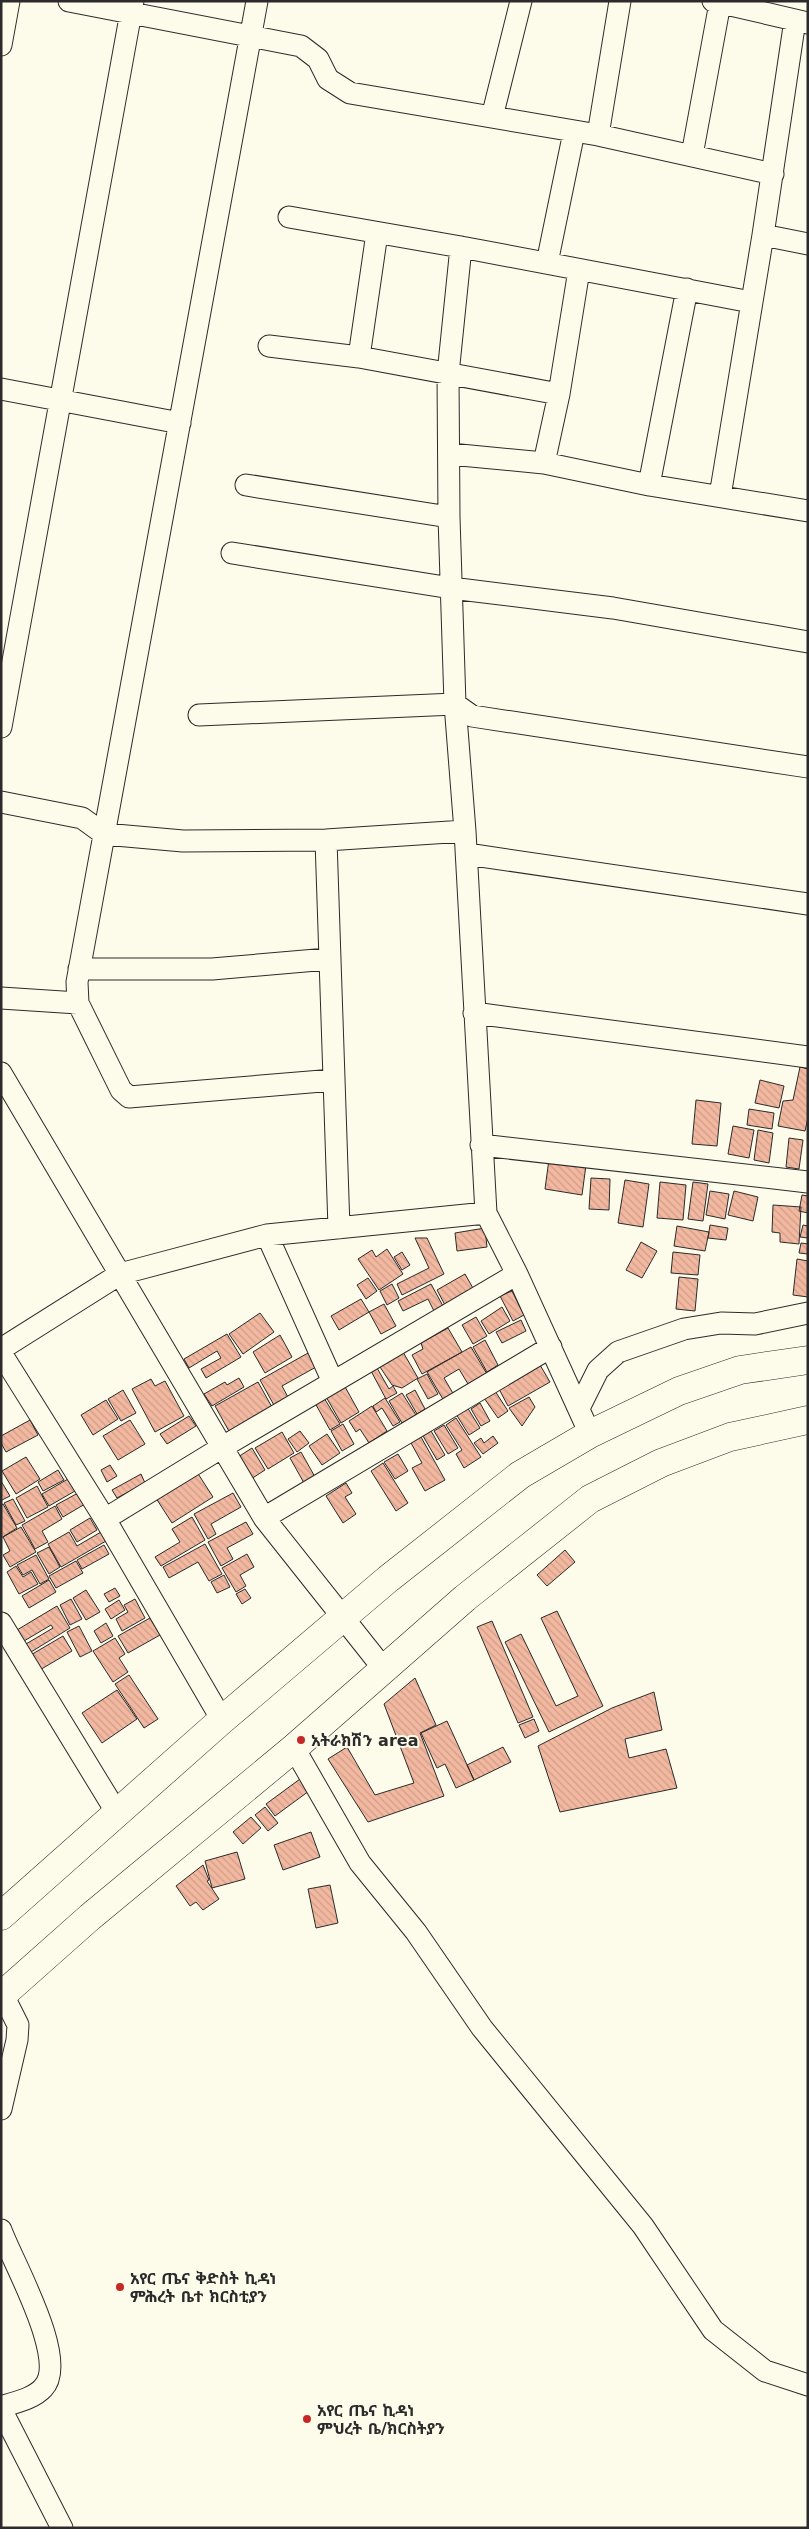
<svg xmlns="http://www.w3.org/2000/svg" width="809" height="2529" font-family="'DejaVu Sans','Noto Sans Ethiopic',sans-serif">
  <style>
    .building { fill: url(#building-back-hatch); stroke: #2b2b2b }
    .lines { fill: none; stroke-linecap: round; stroke-linejoin: round }
    .minor-casing { stroke: #2b2b2b; stroke-width: 23 }
    .major-casing { stroke: #2b2b2b; stroke-width: 29 }
    .minor { stroke: #fdfbea; stroke-width: 21 }
    .major { stroke: #fdfbea; stroke-width: 28 }
    .poi-dot { fill: #c62828; stroke: #fdfbea; stroke-width: 2 }
    .labels { text-anchor: middle; dominant-baseline: central; stroke-width: 4; stroke-linejoin: round; paint-order: stroke }
    .poi-label { font-size: 16px; font-weight: bold; fill: #2b2b2b; stroke: #fdfbea; text-anchor: start }
  </style>
  <defs>
    <pattern id="building-back-hatch" width="6" height="6" patternUnits="userSpaceOnUse" patternTransform="scale(1.25)"><rect width="6" height="6" fill="#f2b8a0"/><path d="M-1 5l2 2M0 0l6 6M5-1l2 2" fill="none" stroke="#d09e8a"/></pattern>
  </defs>
  <rect width="100%" height="100%" fill="#fdfbea"/>
  <path class="building" d="M800 1067 808 1069V1118L805 1131 778 1126 783 1101 793 1100Z
    M760 1080 784 1086 779 1108 755 1103Z
    M696 1100 721 1103 717 1146 692 1144Z
    M749 1109 774 1113 772 1129 747 1125Z
    M733 1126 754 1130 749 1158 728 1154Z
    M758 1130 773 1133 769 1163 754 1160Z
    M789 1138 803 1140 799 1169 786 1167Z
    M549 1159 586 1165 582 1195 545 1189Z
    M591 1178 610 1179 609 1210 589 1209Z
    M625 1180 649 1184 643 1227 618 1223Z
    M660 1182 686 1185 683 1220 657 1218Z
    M693 1182 708 1184 703 1221 688 1219Z
    M710 1191 729 1194 725 1219 706 1215Z
    M734 1191 758 1197 753 1221 728 1215Z
    M802 1195 808 1196V1213L799 1211Z
    M773 1205 801 1207 799 1244 780 1242V1233L772 1232Z
    M710 1225 728 1228 726 1240 708 1238Z
    M803 1225 808 1226V1238L800 1237Z
    M677 1226 709 1232 705 1251 674 1246Z
    M485 1228 487 1247 457 1251 455 1233Z
    M415 1238H427L444 1274 402 1295 397 1284 429 1268Z
    M641 1242 657 1251 642 1278 626 1270Z
    M801 1243 808 1244V1254L799 1253Z
    M387 1249 403 1274 379 1290 358 1259 372 1250 376 1257Z
    M402 1252 410 1265 402 1270 394 1257Z
    M673 1252 700 1255 698 1275 671 1273Z
    M797 1259 808 1261V1297L793 1295Z
    M465 1274 474 1290 445 1305 437 1290Z
    M679 1277 698 1279 695 1311 676 1309Z
    M368 1278 377 1291 366 1299 357 1285Z
    M392 1284 399 1298 387 1305 380 1291Z
    M431 1284 443 1306 434 1311 428 1299 403 1311 398 1301Z
    M512 1291 524 1315 513 1321 500 1296Z
    M361 1299 369 1312 339 1330 331 1316Z
    M384 1304 396 1326 381 1334 369 1312Z
    M502 1307 510 1321 489 1334 481 1321Z
    M260 1313 274 1332 243 1354 229 1334Z
    M476 1317 487 1336 473 1344 462 1325Z
    M521 1320 526 1331 502 1343 496 1332Z
    M448 1328 462 1352 422 1374 412 1355 423 1349 421 1343Z
    M227 1334 241 1357 206 1378 201 1369 221 1358 217 1351 189 1368 184 1359Z
    M280 1335 292 1357 265 1373 253 1352Z
    M485 1340 498 1365 487 1372 473 1347Z
    M471 1347 487 1374 468 1384 459 1369 444 1378 454 1395 444 1401 427 1372Z
    M403 1352 418 1378 402 1388 392 1385 380 1367Z
    M308 1353 316 1367 282 1386 289 1399 275 1407 260 1380Z
    M540 1365 550 1382 508 1406 499 1389Z
    M377 1368 389 1389 393 1386 397 1393 386 1399 371 1371Z
    M427 1374 438 1394 428 1399 417 1379Z
    M239 1378 244 1387 212 1406 204 1394 225 1382 227 1385Z
    M151 1379 155 1386 165 1381 184 1416 155 1432 132 1389Z
    M258 1382 273 1409 230 1433 215 1406Z
    M344 1385 359 1412 341 1423 325 1395Z
    M123 1390 136 1413 121 1421 108 1399Z
    M415 1390 425 1409 417 1414 406 1395Z
    M495 1391 508 1411 498 1418 484 1398Z
    M402 1393 416 1415 402 1423 389 1401Z
    M529 1397 535 1407 522 1426 509 1408Z
    M324 1398 340 1424 330 1430 315 1403Z
    M385 1398 400 1422 393 1426 382 1408 376 1412 373 1406Z
    M106 1400 118 1419 93 1435 81 1415Z
    M480 1403 490 1421 481 1426 471 1409Z
    M372 1406 387 1431 369 1443 360 1429 356 1432 349 1421Z
    M467 1407 480 1428 469 1435 456 1414Z
    M189 1416 196 1426 167 1444 160 1434Z
    M456 1418 481 1457 464 1468 456 1454 462 1450 446 1425Z
    M30 1420 38 1435 6 1452 1 1443V1436Z
    M130 1420 145 1444 118 1460 103 1436Z
    M343 1424 354 1444 342 1451 331 1431Z
    M444 1425 458 1448 448 1454 434 1431Z
    M300 1431 309 1443 297 1452 288 1439Z
    M431 1431 445 1455 437 1460 423 1436Z
    M282 1432 294 1453 268 1469 255 1448Z
    M327 1434 340 1453 322 1465 309 1446Z
    M493 1436 498 1443 483 1454 474 1443 481 1438 484 1443Z
    M421 1437 445 1480 425 1491 412 1468 422 1463 411 1443Z
    M252 1448 265 1470 251 1479 238 1457Z
    M301 1452 315 1477 304 1483 290 1458Z
    M398 1454 408 1471 395 1479 384 1462Z
    M26 1457 40 1479 16 1494 2 1471Z
    M383 1463 408 1503 396 1511 371 1471Z
    M110 1465 117 1476 107 1482 101 1470Z
    M195 1469 213 1497 172 1523 154 1495Z
    M58 1470 64 1480 43 1491 38 1482Z
    M141 1474 145 1483 117 1498 112 1490Z
    M68 1479 75 1491 49 1506 42 1494Z
    M1 1481 10 1496 2 1500 1 1498Z
    M346 1483 352 1493 345 1497 356 1514 343 1523 326 1496Z
    M37 1486 48 1507 27 1518 16 1498Z
    M78 1493 85 1504 63 1517 56 1505Z
    M233 1493 241 1507 211 1524 216 1534 208 1539 194 1514Z
    M13 1499 25 1521 16 1525 4 1503Z
    M3 1504 17 1528 1 1538V1505Z
    M55 1506 62 1519 42 1531 48 1542 35 1549 22 1525Z
    M192 1517 205 1540 161 1566 155 1557 180 1542 172 1529Z
    M90 1518 97 1530 77 1542 70 1530Z
    M246 1522 253 1534 227 1548 233 1559 221 1566 208 1542Z
    M21 1527 36 1552 10 1567 3 1555 10 1551 3 1537Z
    M69 1532 77 1546 101 1532 106 1541 61 1567 48 1544Z
    M205 1544 222 1574 209 1581 198 1562 169 1578 163 1567Z
    M104 1545 109 1554 82 1569 77 1560Z
    M49 1547 60 1567 49 1574 37 1553Z
    M565 1550 575 1562 547 1586 537 1575Z
    M247 1554 254 1567 240 1575 246 1586 236 1592 222 1568Z
    M36 1555 49 1579 40 1584 32 1570 23 1575 17 1565Z
    M76 1561 83 1573 56 1588 49 1576Z
    M16 1566 23 1577 31 1572 38 1584 19 1594 7 1572Z
    M224 1575 230 1587 217 1593 211 1582Z
    M49 1580 56 1592 29 1608 22 1596Z
    M115 1588 120 1596 109 1602 104 1594Z
    M245 1589 251 1598 242 1604 236 1594Z
    M86 1590 100 1612 86 1620 73 1598Z
    M71 1599 82 1619 70 1625 60 1605Z
    M135 1599 145 1618 122 1631 116 1619 128 1612 124 1605Z
    M119 1600 125 1610 111 1619 105 1609Z
    M57 1606 70 1628 31 1652 26 1644 53 1628 51 1625 24 1641 17 1630Z
    M557 1611 603 1706 549 1732 505 1642 521 1634 556 1706 578 1696 541 1618Z
    M150 1618 160 1635 128 1653 118 1636Z
    M492 1621 533 1717 518 1723 477 1627Z
    M106 1623 113 1636 101 1643 94 1631Z
    M79 1626 92 1651 80 1657 67 1632Z
    M63 1636 72 1651 38 1671 29 1656Z
    M115 1638 125 1654 119 1658 128 1672 113 1682 93 1651Z
    M129 1675 158 1719 144 1728 115 1684Z
    M415 1678 436 1725 420 1733 444 1796 368 1822 328 1759 347 1747 375 1795 414 1783 384 1704Z
    M117 1690 137 1719 102 1743 82 1713Z
    M654 1692 662 1730 625 1739 629 1758 666 1749 677 1788 560 1812 538 1746 612 1708Z
    M534 1719 539 1731 525 1738 519 1725Z
    M447 1721 474 1780 456 1788 445 1764 437 1768 421 1733Z
    M503 1747 511 1762 474 1780 467 1765Z
    M300 1779 309 1791 275 1816 266 1804Z
    M265 1807 278 1823 268 1831 255 1815Z
    M251 1817 261 1828 243 1844 233 1832Z
    M311 1832 320 1857 283 1870 274 1845Z
    M237 1852 245 1879 212 1888 205 1861Z
    M203 1865 209 1880 207 1881 219 1899 203 1910 196 1902 190 1906 176 1886Z
    M330 1885 338 1923 316 1928 308 1889Z"/>
  <g class="lines">
    <defs>
      <path id="minor" d="M69 1 301 46 318 59 328 79 350 93 598 135 773 174
        M257 1 77 982 78 1003 121 1090 129 1097 334 1080
        M713 1 808 23
        M1 45 9 1
        M492 117 521 1
        M598 135 620 1
        M692 155 720 3
        M289 217 461 247 751 302
        M763 235 808 244
        M461 247 448 374 449 517 455 704 465 831 486 1213 517 1274 590 1434
        M547 263 574 132
        M269 346 359 357 559 394
        M359 357 377 233
        M1 389 180 423
        M450 454 544 463 649 485 808 511
        M544 463 559 394 579 270
        M246 485 449 517
        M649 485 687 289
        M720 496 763 235 795 20
        M232 553 451 588 613 608 808 642
        M199 715 455 704 472 716 808 767
        M1 727 133 1
        M1 802 82 818 104 834 183 841 326 840 465 831
        M326 840 339 1228
        M467 854 808 904
        M79 969H212L328 959
        M1 998 78 1003
        M474 1013 808 1057
        M1 1073 264 1518 383 1668
        M481 1145 808 1182
        M267 1235 333 1382
        M1 1349 120 1274 267 1235 486 1213
        M1 1353 105 1519 222 1720
        M579 1408 598 1370 618 1352 684 1329 721 1323 755 1324 808 1313
        M264 1518 551 1347
        M105 1519 221 1448 517 1274
        M1 1623 117 1813
        M294 1748 360 1863 416 1932 482 2028 643 2226 713 2330 765 2371 808 2385
        M1 2109 17 2040 18 2025 3 1995
        M1 2230C12 2261 70 2361 43 2388 33 2399 15 2402 1 2407
        M1 2409 62 2528"/>
      <path id="major" d="M1 1916 222 1720 388 1579 520 1475 590 1434 679 1391 740 1370 808 1360
        M1 1996 90 1917 294 1748 465 1598 590 1499 661 1463 730 1437 808 1420"/>
    </defs>
    <use href="#minor" class="minor-casing"/>
    <use href="#major" class="major-casing"/>
    <use href="#minor" class="minor"/>
    <use href="#major" class="major"/>
  </g>
  <g class="poi-dot">
    <circle cx="301" cy="1740" r="5"/>
    <circle cx="120" cy="2287" r="5"/>
    <circle cx="307" cy="2419" r="5"/>
  </g>
  <g class="labels">
    <g class="poi-label">
      <text x="311" y="1740">አትራክሽን area</text>
      <text x="130" y="2278">አየር ጤና ቅድስት ኪዳነ<tspan x="130" dy="18">ምሕረት ቤተ ክርስቲያን</tspan></text>
      <text x="317" y="2410">አየር ጤና ኪዳነ<tspan x="317" dy="18">ምህረት ቤ/ክርስትያን</tspan></text>
    </g>
  </g>
  <rect width="809" height="2529" fill="none" stroke="#2b2b2b" stroke-width="5"/>
</svg>
